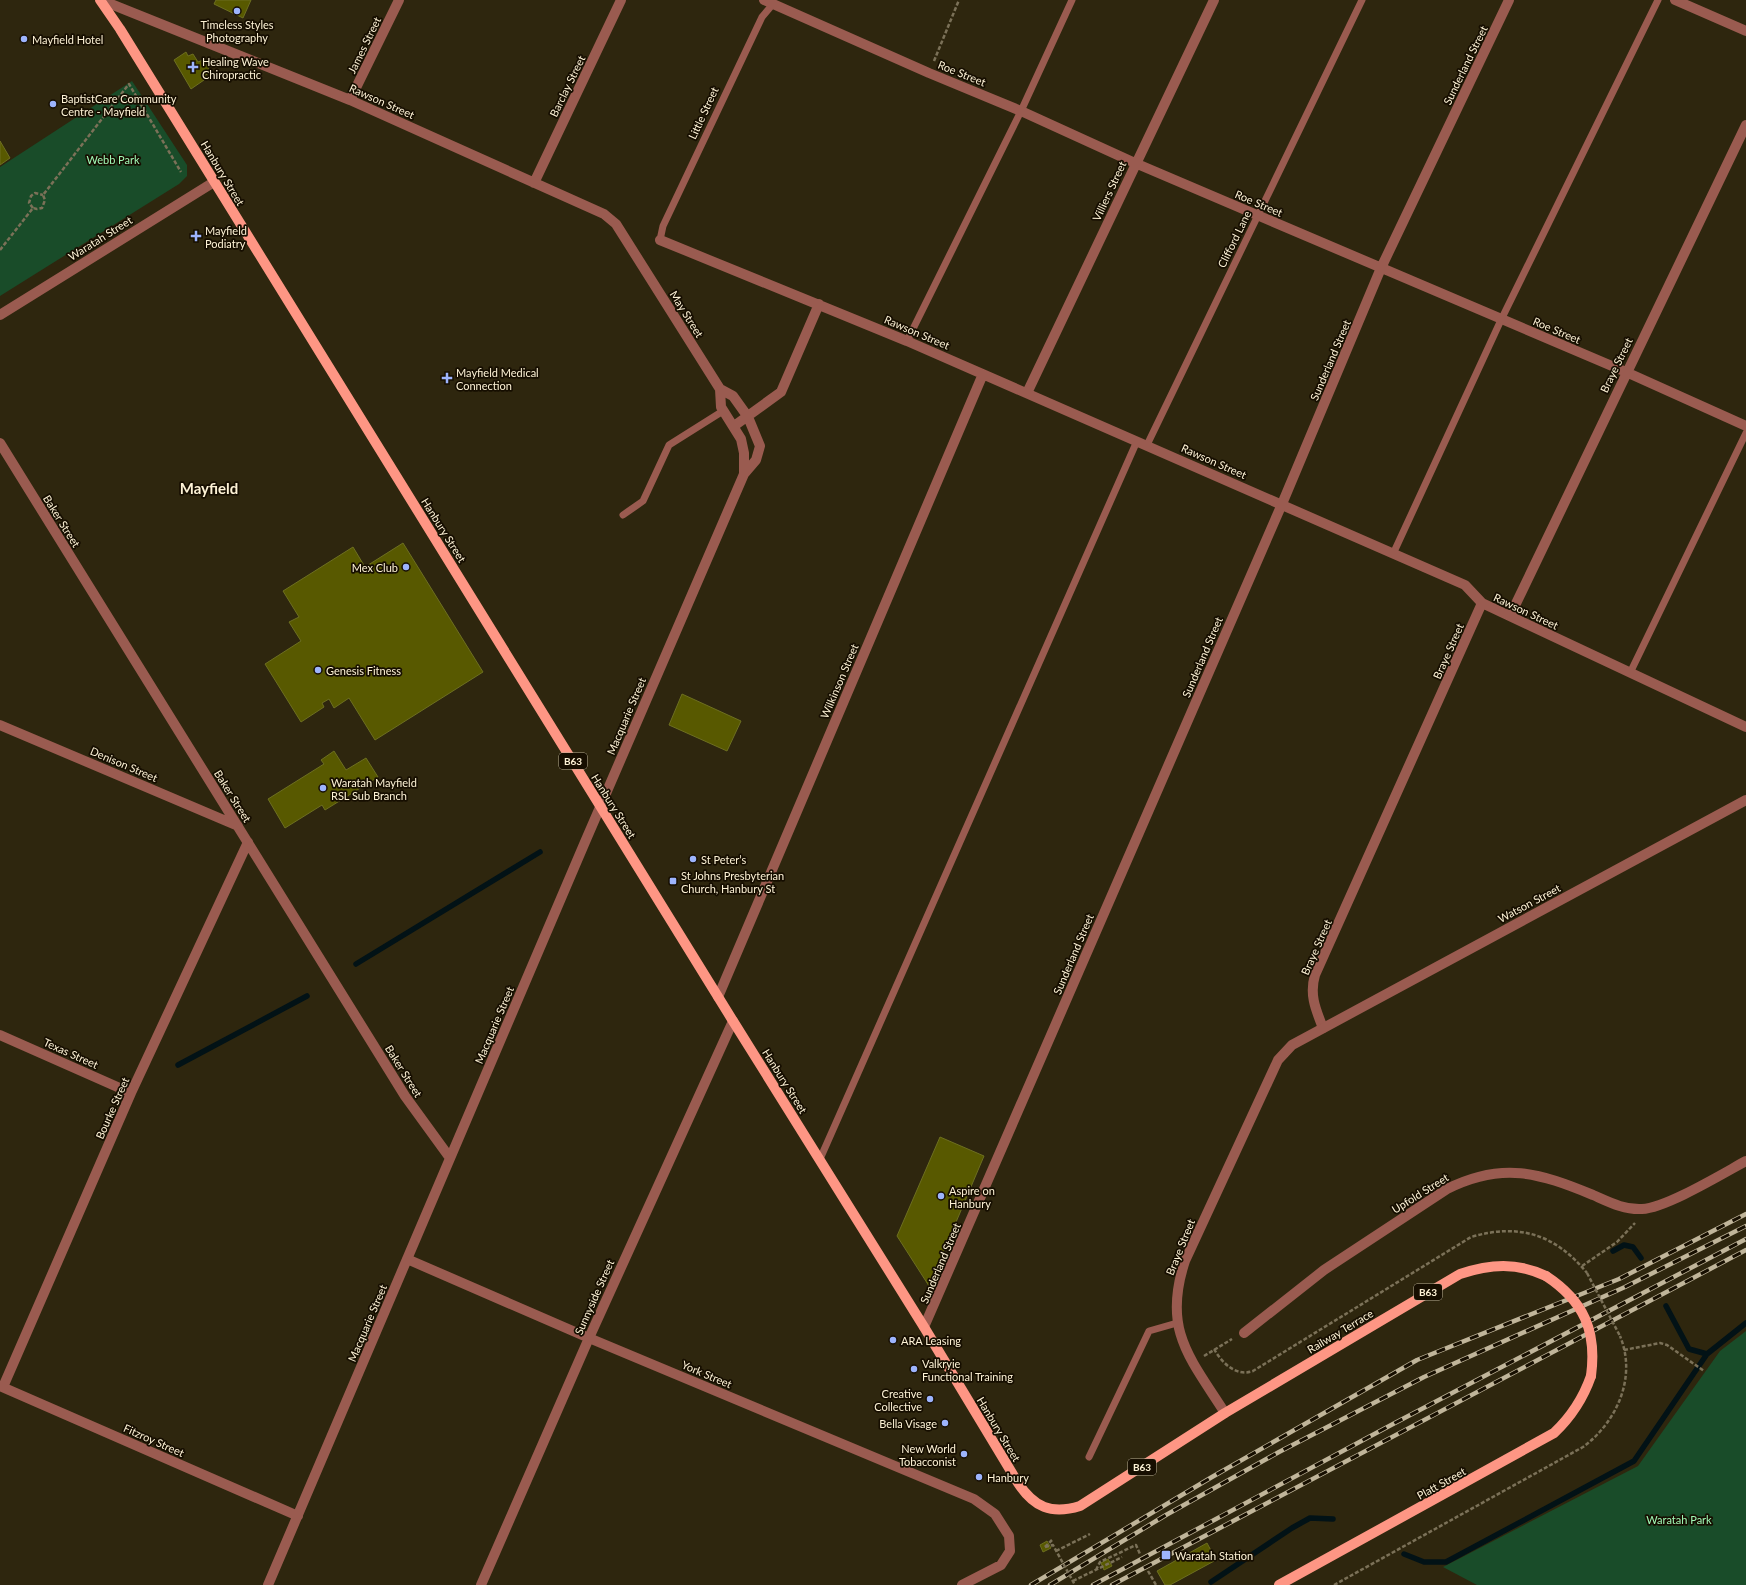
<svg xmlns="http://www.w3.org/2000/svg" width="1746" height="1585" font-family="Lato,sans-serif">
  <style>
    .green { fill: #194c29 }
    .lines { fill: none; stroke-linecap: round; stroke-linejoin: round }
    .stream { stroke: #021216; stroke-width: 5.5 }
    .building { fill: #585900; stroke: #6d6f20 }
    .path { stroke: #7b7158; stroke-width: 2.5; stroke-dasharray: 4 2; stroke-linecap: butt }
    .service { stroke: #9a5b50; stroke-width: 7 }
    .minor { stroke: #9a5b50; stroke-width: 10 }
    .tertiary { stroke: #9a5b50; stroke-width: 10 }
    .primary { stroke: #fe9684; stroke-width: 10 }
    .rail-casing { stroke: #c0b59a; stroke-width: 4.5 }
    .rail { stroke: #160e00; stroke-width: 3; stroke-dasharray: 9; stroke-linecap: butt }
    .path-bridge { stroke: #7b7158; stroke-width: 2.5; stroke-dasharray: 4 2; stroke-linecap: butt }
    .primary-bridge { stroke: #fe9684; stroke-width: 10 }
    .poi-dot { fill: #9db4fd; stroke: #160e00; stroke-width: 1.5 }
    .labels { text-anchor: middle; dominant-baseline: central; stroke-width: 3.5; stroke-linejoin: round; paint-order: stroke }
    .shield { fill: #160e00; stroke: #b8ae95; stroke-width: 1 }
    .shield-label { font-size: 10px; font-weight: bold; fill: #fdf2d5 }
    .poi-label { font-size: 11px; fill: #fdf2d5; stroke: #160e00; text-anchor: start }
    .street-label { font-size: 11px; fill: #fdf2d5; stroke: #160e00 }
    .park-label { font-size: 11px; fill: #a1fab6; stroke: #160e00 }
    .district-label { font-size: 15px; font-weight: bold; fill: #fdf2d5; stroke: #160e00 }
  </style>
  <rect width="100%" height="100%" fill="#2e260e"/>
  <path class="green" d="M132 81 187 165V176L179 184 0 296V167Z
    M1746 1331V1585H1477L1443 1567 1638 1466 1720 1351Z"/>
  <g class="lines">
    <path class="stream" d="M356 964 540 852
      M178 1065 307 996
      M1613 1251 1624 1245 1633 1247 1641 1258
      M1666 1306 1689 1349 1707 1354
      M1404 1554 1424 1562H1446L1634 1461 1707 1354 1746 1323
      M1211 1582 1292 1528 1310 1518 1333 1519"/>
  </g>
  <path class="building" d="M216 0H251L243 18 214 4Z
    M186 52 188 56 193 54 198 62 203 60 211 72 202 77 204 80 191 89 174 60Z
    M0 141 10 158 0 165Z
    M403 543 483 672 375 740 349 698 334 708 329 699 322 703 324 707 301 722 265 664 301 641 289 622 299 617 283 591 353 547 365 567Z
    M682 694 741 721 727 751 669 725Z
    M334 751 346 770 366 758 378 777 325 810 322 805 285 828 268 799 324 764 321 760Z
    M940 1137 984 1156 929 1286 897 1236Z
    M1047 1541 1051 1548 1043 1552 1040 1545Z
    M1207 1543 1216 1560 1170 1585H1165L1157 1571Z
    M1108 1559 1112 1566 1104 1570 1101 1563Z"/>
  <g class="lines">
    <path class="path" d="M934 61 959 0
      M33 208 29 203 31 196 35 193 43 195
      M0 250 33 208 37 209 42 208 45 200 43 195 129 84 181 172
      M1582 1266 1617 1242 1635 1223
      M1214 1349C1222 1363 1236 1377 1253 1371L1471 1237C1519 1223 1555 1234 1587 1273
      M1624 1350 1660 1343 1667 1345 1704 1371
      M1204 1356 1232 1339
      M1045 1547 1052 1540
      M1056 1551 1090 1534
      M1096 1570 1100 1562 1136 1545 1140 1554
      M1148 1571 1156 1585
      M1073 1581 1122 1557
      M1334 1585 1583 1447C1617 1422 1637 1377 1620 1336"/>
    <path class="service" d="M660 240 663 226 762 17 773 4
      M907 341 1021 111 1072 0
      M1147 445 1362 0
      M623 515 643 501 669 445 723 411
      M1393 554 1501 320 1658 0
      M1630 673 1746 433
      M820 1159 1137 441
      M1089 1457 1149 1331 1177 1323"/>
    <path class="minor" d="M101 0 350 100 604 214 616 224 720 389 721 407 741 439 744 453V474
      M764 0 929 73 1021 111 1135 163 1626 372 1746 426
      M350 100 399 0
      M534 183 621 0
      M660 240 907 341 1465 585 1482 603 1746 727
      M0 315 214 182
      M1027 393 1214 0
      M734 426 781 392 819 304
      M0 443 405 1096 450 1158
      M1510 616 1746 125
      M0 725 238 826
      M718 997 983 374
      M1323 1028C1316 1010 1309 995 1315 975L1482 603
      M0 1035 131 1093
      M407 1259 589 1338 974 1499 995 1514 1009 1536 1010 1551 1001 1565 962 1585
      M924 1327 1282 504 1381 268 1509 0
      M1244 1333 1324 1270 1447 1189C1503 1161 1539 1173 1593 1195 1609 1202 1624 1210 1642 1209 1666 1208 1722 1174 1746 1161
      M0 1386 298 1516
      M3 1387 131 1093 248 842
      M268 1585 585 842 744 474 756 460 760 446 748 417 733 396 720 389
      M481 1585 589 1338 733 1021"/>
    <path class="tertiary" d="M1675 0 1746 31
      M1225 1413C1190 1358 1162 1330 1185 1261L1278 1060 1292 1045 1746 800"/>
    <path class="primary" d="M100 0 120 29 733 1021 924 1327 1018 1483C1034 1507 1051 1515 1080 1506L1225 1413 1460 1274C1490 1264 1517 1262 1546 1276
      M1279 1585 1554 1433C1572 1416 1583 1399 1591 1376"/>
    <defs>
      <path id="rail" d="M1031 1585 1212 1477 1417 1360 1619 1279 1746 1214
        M1050 1585 1166 1515 1279 1452 1424 1377 1625 1287 1746 1226
        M1093 1585 1393 1424 1746 1239
        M1112 1585 1746 1250"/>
    </defs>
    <use href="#rail" class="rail-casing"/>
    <use href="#rail" class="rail"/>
    <path class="path-bridge" d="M1587 1273 1620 1336
      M1045 1547 1053 1545 1075 1585"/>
    <path class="primary-bridge" d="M1546 1276C1584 1301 1597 1331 1591 1376"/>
  </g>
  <g class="poi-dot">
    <circle cx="237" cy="11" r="4"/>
    <circle cx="24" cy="39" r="4"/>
    <path d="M191 61h4v4h4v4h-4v4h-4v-4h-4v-4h4z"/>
    <circle cx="53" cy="104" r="4"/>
    <path d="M194 230h4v4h4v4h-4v4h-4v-4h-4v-4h4z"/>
    <path d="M445 372h4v4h4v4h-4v4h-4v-4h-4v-4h4z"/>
    <circle cx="406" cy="567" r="4"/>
    <circle cx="318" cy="670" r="4"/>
    <circle cx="323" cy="788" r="4"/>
    <circle cx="693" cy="859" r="4"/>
    <rect x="669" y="877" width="8" height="8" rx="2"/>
    <circle cx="941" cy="1196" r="4"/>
    <circle cx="893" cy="1340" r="4"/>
    <circle cx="914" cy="1369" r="4"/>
    <circle cx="930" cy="1399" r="4"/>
    <circle cx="945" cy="1423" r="4"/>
    <circle cx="964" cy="1454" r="4"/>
    <circle cx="979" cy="1477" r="4"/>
    <rect x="1161" y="1550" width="10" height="10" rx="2"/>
  </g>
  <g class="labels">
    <g class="shield">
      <rect x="559" y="753" width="28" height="16" rx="3"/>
      <rect x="1414" y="1284" width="28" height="16" rx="3"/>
      <rect x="1128" y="1459" width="28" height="16" rx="3"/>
    </g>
    <g class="shield-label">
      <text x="573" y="761">B63</text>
      <text x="1428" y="1292">B63</text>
      <text x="1142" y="1467">B63</text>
    </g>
    <g class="poi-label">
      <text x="237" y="24" text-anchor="middle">Timeless Styles<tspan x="237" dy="13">Photography</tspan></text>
      <text x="32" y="39">Mayfield Hotel</text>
      <text x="202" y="61">Healing Wave<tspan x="202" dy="13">Chiropractic</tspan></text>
      <text x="61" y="98">BaptistCare Community<tspan x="61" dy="13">Centre - Mayfield</tspan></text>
      <text x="205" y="230">Mayfield<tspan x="205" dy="13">Podiatry</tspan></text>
      <text x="456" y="372">Mayfield Medical<tspan x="456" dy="13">Connection</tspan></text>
      <text x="398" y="567" text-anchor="end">Mex Club</text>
      <text x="326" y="670">Genesis Fitness</text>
      <text x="331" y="782">Waratah Mayfield<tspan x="331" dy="13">RSL Sub Branch</tspan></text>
      <text x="701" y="859">St Peter’s</text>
      <text x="681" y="875">St Johns Presbyterian<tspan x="681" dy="13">Church, Hanbury St</tspan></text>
      <text x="949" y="1190">Aspire on<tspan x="949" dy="13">Hanbury</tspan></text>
      <text x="901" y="1340">ARA Leasing</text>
      <text x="922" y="1363">Valkryie<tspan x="922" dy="13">Functional Training</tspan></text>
      <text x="922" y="1393" text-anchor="end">Creative<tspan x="922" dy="13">Collective</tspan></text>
      <text x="937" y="1423" text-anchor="end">Bella Visage</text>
      <text x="956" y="1448" text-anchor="end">New World<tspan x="956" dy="13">Tobacconist</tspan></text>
      <text x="987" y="1477">Hanbury</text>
      <text x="1175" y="1555">Waratah Station</text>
    </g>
    <g class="street-label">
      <text transform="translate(364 45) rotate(-64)">James Street</text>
      <text transform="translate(1465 65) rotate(-64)">Sunderland Street</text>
      <text transform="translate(962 73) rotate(22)">Roe Street</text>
      <text transform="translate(567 86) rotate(-64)">Barclay Street</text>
      <text transform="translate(382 101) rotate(24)">Rawson Street</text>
      <text transform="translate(703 113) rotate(-65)">Little Street</text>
      <text transform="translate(223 173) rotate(59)">Hanbury Street</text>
      <text transform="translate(1109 191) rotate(-65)">Villiers Street</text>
      <text transform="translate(1259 203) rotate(23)">Roe Street</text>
      <text transform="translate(100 238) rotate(-32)">Waratah Street</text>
      <text transform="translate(1234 239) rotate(-64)">Clifford Lane</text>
      <text transform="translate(687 314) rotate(58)">May Street</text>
      <text transform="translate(1557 330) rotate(23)">Roe Street</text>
      <text transform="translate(917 332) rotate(23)">Rawson Street</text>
      <text transform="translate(1330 360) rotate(-67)">Sunderland Street</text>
      <text transform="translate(1616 365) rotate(-64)">Braye Street</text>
      <text transform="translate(1214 461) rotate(24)">Rawson Street</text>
      <text transform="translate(62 521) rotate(58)">Baker Street</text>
      <text transform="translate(444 530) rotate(58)">Hanbury Street</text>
      <text transform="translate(1526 611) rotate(25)">Rawson Street</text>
      <text transform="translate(1448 651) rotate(-66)">Braye Street</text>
      <text transform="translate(1202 657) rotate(-67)">Sunderland Street</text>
      <text transform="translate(839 681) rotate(-67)">Wilkinson Street</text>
      <text transform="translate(626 716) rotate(-67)">Macquarie Street</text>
      <text transform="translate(124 764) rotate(23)">Denison Street</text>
      <text transform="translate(233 796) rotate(58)">Baker Street</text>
      <text transform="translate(614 806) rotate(58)">Hanbury Street</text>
      <text transform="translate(1529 903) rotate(-28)">Watson Street</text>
      <text transform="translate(1316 947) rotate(-66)">Braye Street</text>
      <text transform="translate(1073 954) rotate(-67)">Sunderland Street</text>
      <text transform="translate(494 1025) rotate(-67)">Macquarie Street</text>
      <text transform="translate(71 1053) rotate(24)">Texas Street</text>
      <text transform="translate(404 1071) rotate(58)">Baker Street</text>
      <text transform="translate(785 1081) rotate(58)">Hanbury Street</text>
      <text transform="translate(112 1108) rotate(-66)">Bourke Street</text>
      <text transform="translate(1420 1193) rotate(-32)">Upfold Street</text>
      <text transform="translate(1180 1247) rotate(-68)">Braye Street</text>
      <text transform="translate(940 1263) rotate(-67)">Sunderland Street</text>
      <text transform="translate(594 1297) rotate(-66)">Sunnyside Street</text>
      <text transform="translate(367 1323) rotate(-67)">Macquarie Street</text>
      <text transform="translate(1340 1331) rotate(-31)">Railway Terrace</text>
      <text transform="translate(707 1374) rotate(23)">York Street</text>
      <text transform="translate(999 1429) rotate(59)">Hanbury Street</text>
      <text transform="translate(154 1440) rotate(24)">Fitzroy Street</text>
      <text transform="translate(1441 1483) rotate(-29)">Platt Street</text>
    </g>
    <g class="park-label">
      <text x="113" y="159">Webb Park</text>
      <text x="1679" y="1519">Waratah Park</text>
    </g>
    <g class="district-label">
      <text x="209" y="488">Mayfield</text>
    </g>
  </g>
</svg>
